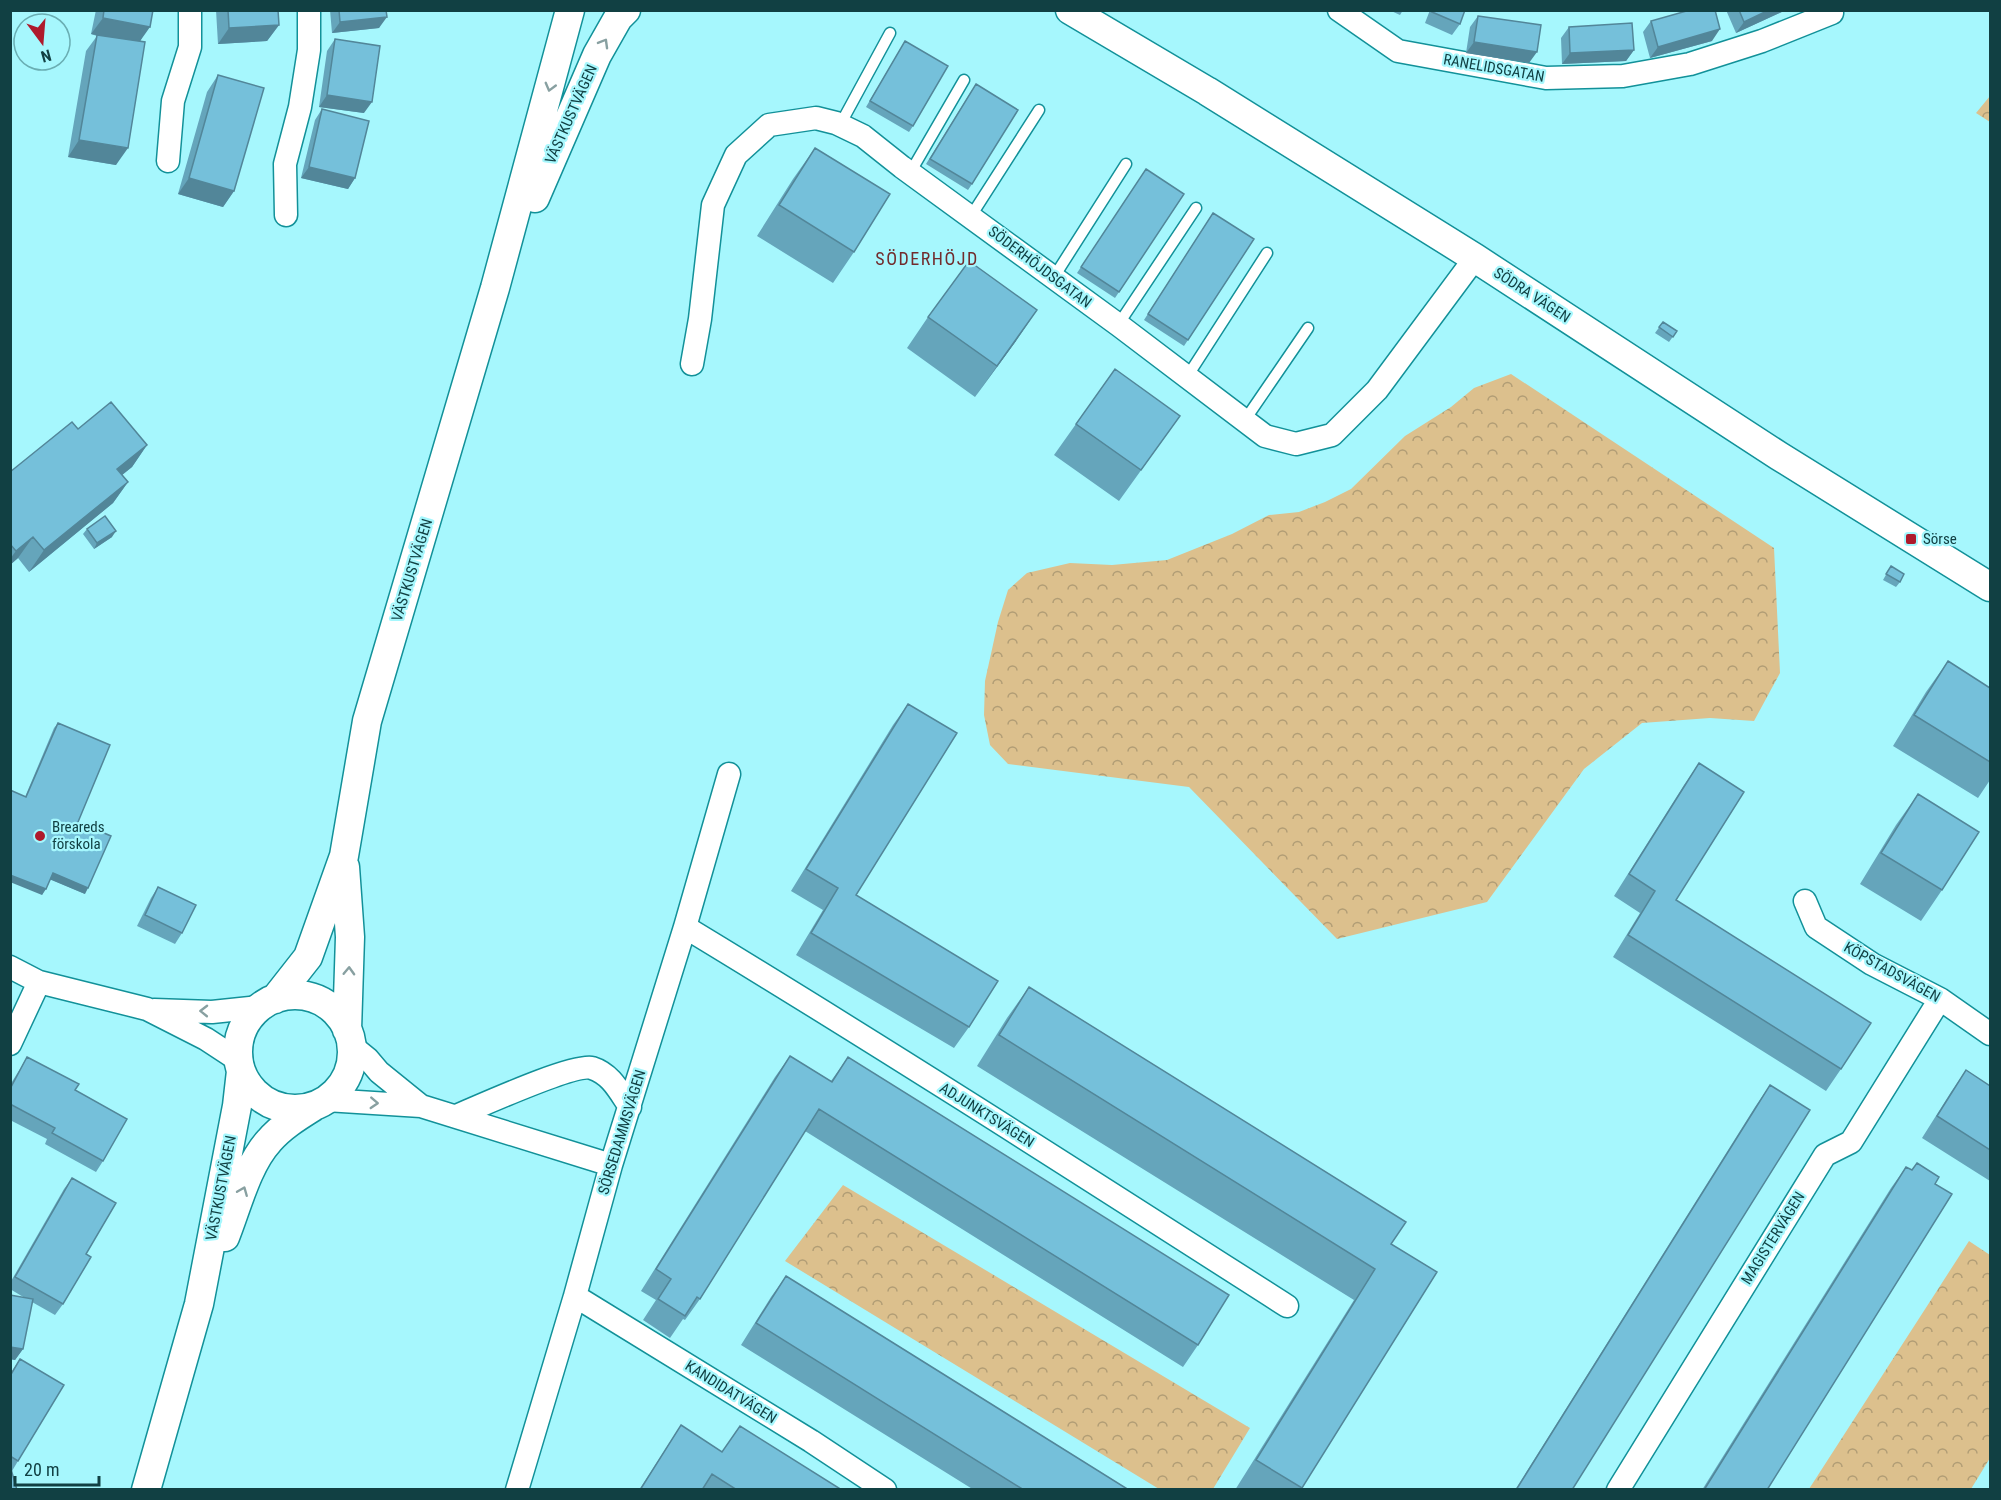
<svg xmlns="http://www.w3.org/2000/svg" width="2001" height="1500" font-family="'Roboto Condensed',sans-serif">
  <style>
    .forest { fill: url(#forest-crowns) }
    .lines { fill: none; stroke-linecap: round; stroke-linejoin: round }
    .service-casing { stroke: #129199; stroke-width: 13 }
    .minor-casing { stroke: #129199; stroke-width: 25 }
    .tertiary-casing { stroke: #129199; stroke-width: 31 }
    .service { stroke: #fff; stroke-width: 10 }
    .minor { stroke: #fff; stroke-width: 22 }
    .tertiary { stroke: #fff; stroke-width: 28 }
    .wall { fill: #65a5bb }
    .shaded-wall { fill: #528699 }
    .building { fill: #75c0da; stroke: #528699; stroke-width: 1.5 }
    .oneway { stroke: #88a0a1 }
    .poi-dot { fill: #ae1a2c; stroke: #a6f7fd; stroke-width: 2 }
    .labels { text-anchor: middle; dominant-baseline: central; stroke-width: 4.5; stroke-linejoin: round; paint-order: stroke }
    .street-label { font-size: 15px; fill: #114043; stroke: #a6f7fd }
    .poi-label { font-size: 15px; fill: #114043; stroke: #a6f7fd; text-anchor: start }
    .quarter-label { font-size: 18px; letter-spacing: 1.5px; fill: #722c2d; stroke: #a6f7fd }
  </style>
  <defs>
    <pattern id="forest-crowns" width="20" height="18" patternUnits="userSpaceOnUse" patternTransform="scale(1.5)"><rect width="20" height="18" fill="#dcc08d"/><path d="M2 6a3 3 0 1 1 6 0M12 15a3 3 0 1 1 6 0" fill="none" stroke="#b19d75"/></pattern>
  </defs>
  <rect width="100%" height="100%" fill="#a6f7fd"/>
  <path class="forest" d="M1990 96V122L1976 113Z
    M1511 374 1774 548 1780 673 1754 721 1710 718 1642 723 1584 769 1487 902 1337 939 1189 787 1008 764 990 745 984 715 985 681 998 622 1008 590 1027 573 1070 563 1112 565 1167 560 1232 534 1269 515 1299 512 1325 502 1351 489 1405 436 1451 407 1474 388Z
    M843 1185 1250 1428 1213 1489H1159L785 1261Z
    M1969 1241 1990 1255V1458L1971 1489H1809Z"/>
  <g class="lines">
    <defs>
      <path id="service" d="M840 125 890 33
        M910 173 964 80
        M971 216 1039 110
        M1054 277 1126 164
        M1118 325 1196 208
        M1187 377 1267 253
        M1245 420 1308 328"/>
      <path id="minor" d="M1339 10 1398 51 1546 78 1623 76 1690 64 1762 41 1832 13
        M168 161 173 101 190 47V10
        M286 215 285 164 300 107 309 50V10
        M692 364 700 319 713 205 736 155 769 125 816 118 836 123 863 136 902 167 1120 326 1265 436 1296 444 1332 435 1377 390 1475 258
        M1805 901 1816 927 1872 964 1940 999 1990 1034
        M685 927C888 1050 1087 1178 1287 1306
        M10 967 39 982 147 1009 206 1039 238 1060
        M154 1010 212 1012 260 1007
        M10 1044 39 982
        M352 1046 368 1059 379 1072 421 1106
        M326 1100 421 1106 611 1165
        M456 1116C478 1107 574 1063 592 1068 611 1074 619 1091 630 1107
        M575 1296 811 1441 885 1490
        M517 1490 575 1296 611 1165 685 927 729 774
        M1618 1490 1825 1155 1851 1142 1940 999"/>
      <path id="tertiary" d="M1070 10 1207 91 1475 258 1779 456 1990 587
        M535 198 597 55 618 18 626 10
        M345 867 350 937 347 1030
        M238 1052a57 57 0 1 1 114 0a57 57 0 1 1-114 0Z
        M275 999 308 957 344 856 367 721 495 288 570 10
        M225 1237C237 1207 247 1165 269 1141 281 1127 297 1117 313 1107
        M146 1490 199 1304 237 1106 241 1071"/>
    </defs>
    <use href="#service" class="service-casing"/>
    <use href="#minor" class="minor-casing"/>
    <use href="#tertiary" class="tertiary-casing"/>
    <use href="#service" class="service"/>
    <use href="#minor" class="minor"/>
    <use href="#tertiary" class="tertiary"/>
  </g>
  <path class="wall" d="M96 10H153L140 42 116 165 68 157 86 51 97 36 91 34Z
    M216 10H278L279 25 267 41 218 44Z
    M330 10H386L379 28 332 33Z
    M1389 10H1403L1400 15Z
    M1430 10H1465L1460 24 1452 35 1425 23Z
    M1726 10H1786L1736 33Z
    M1478 16 1529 63 1466 53 1470 27Z
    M1651 21 1712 41 1650 58 1643 32Z
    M1569 27 1634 50 1626 61 1562 64 1561 38Z
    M335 39 364 113 319 107 327 51Z
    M905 41 913 126 909 132 866 107Z
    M218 75 234 191 223 207 178 194 207 92Z
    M972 90V184L968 190 926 164Z
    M322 109 355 178 348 189 301 178 315 120Z
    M815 148 854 252 833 283 757 236 793 179Z
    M1146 169 1184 194 1115 298 1077 273Z
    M1213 213 1254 239 1184 346 1144 320Z
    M928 317 1016 341 975 397 907 348Z
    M1663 322 1677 331 1669 342 1655 333Z
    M1115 369 1180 416 1119 501 1054 455Z
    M78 429 147 445 132 467 122 475 128 482 113 503 29 572 18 558 10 565V472Z
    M87 529 112 537 94 549 83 534Z
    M1891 566 1900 582 1896 587 1883 580Z
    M1948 661 1990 688V780L1978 798 1893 746 1926 692Z
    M908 704 856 895 969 1027 954 1048 796 955 823 910 791 891 893 725Z
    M58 723 78 822 85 894 50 879 42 895 25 797 54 728Z
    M1699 763 1676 900 1841 1069 1826 1091 1613 957 1640 913 1614 896 1684 785Z
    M1918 794 1942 890 1921 921 1860 884 1896 825Z
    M158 887 182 933 175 944 137 926 151 898Z
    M1029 987 1391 1244 1302 1490H1235L1354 1300 977 1066 1007 1018Z
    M790 1056 831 1081 848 1057 1198 1345 1183 1367 805 1131 700 1299 685 1320 683 1319 670 1338 643 1320 656 1300 641 1291 775 1077Z
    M27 1057 75 1090 103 1161 96 1172 45 1144 47 1139 10 1120V1085L20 1069Z
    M1966 1070 1990 1086V1181L1922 1138 1951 1092Z
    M1770 1085 1572 1490H1515L1755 1107Z
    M1906 1167 1935 1184 1767 1490H1702L1891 1188Z
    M72 1178 86 1254 63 1304 55 1315 32 1302 23 1349 15 1360 10 1359V1295L25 1298 10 1289V1283L64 1189Z
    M786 1276 1129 1490H974L741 1345 771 1297Z
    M20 1359 18 1461 12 1471 10 1490V1374Z
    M681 1425 722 1452 842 1490H639Z"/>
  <path class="shaded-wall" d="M1769 10H1786L1736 33 1744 22Z
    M387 17 379 28 332 33 340 22Z
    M103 18 150 27 138 44 91 34Z
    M279 25 267 41 218 44 229 28Z
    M1720 29 1712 41 1650 58 1658 47Z
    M1474 42 1537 52 1529 63 1466 53Z
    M1634 50 1626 61 1562 64 1570 53Z
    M327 95 372 102 364 113 319 107Z
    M79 140 128 148 116 165 68 157Z
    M309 167 355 178 348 189 301 178Z
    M189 178 234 191 223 207 178 194Z
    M1037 310 1016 341 975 397 997 366Z
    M147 445 132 467 102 491 117 469Z
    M128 482 113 503 29 572 44 550Z
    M116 531 112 537 94 549 97 543Z
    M33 537 18 558 10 565V559L16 551Z
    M53 873 88 888 85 894 49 879Z
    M10 875 46 889 42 895 10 882Z
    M10 1347 23 1349 15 1360 10 1359Z"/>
  <path class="building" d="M104 10H153L150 27 103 18Z
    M228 10H278L279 25 229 28Z
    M339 10H386L387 17 340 22Z
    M1433 10H1465L1460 24 1432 12Z
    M1690 10H1715L1720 29 1658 47 1651 21Z
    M1739 10H1769L1744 22Z
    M1478 16 1541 25 1537 52 1474 42Z
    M1632 23 1634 50 1570 53 1569 27Z
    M97 35 145 42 128 148 79 140Z
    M335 39 380 46 372 102 327 95Z
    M905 41 948 66 913 126 870 101Z
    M218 75 264 88 234 191 189 178Z
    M976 84 1018 110 972 184 930 159Z
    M322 109 369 121 355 178 309 167Z
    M815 148 890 194 854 252 779 205Z
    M1146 169 1184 194 1119 292 1081 267Z
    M1213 213 1254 239 1188 340 1148 314Z
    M969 261 1037 310 997 366 928 317Z
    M1663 322 1677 331 1673 337 1659 327Z
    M1115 369 1180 416 1141 470 1076 424Z
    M111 402 147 445 117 469 128 482 44 550 33 537 16 551 10 544V472L72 422 78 429Z
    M105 516 116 531 97 543 87 529Z
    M1891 566 1904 574 1900 582 1886 574Z
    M1948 661 1990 688V762L1914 715Z
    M908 704 957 733 856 895 998 981 969 1027 811 933 838 888 806 869Z
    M58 723 110 745 78 822 111 836 88 888 53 873 46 889 10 875V790L26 797Z
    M1699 763 1744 792 1676 900 1871 1023 1841 1069 1628 935 1655 891 1629 874Z
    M1918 794 1979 832 1942 890 1881 853Z
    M158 887 196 905 182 933 145 915Z
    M1029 987 1406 1222 1391 1244 1437 1272 1302 1488 1256 1460 1375 1269 999 1035Z
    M790 1056 832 1082 848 1057 1229 1295 1198 1345 819 1109 700 1299 697 1297 685 1316 658 1299 671 1279 656 1269Z
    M27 1057 79 1084 75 1090 127 1119 103 1161 52 1133 55 1128 10 1104V1089Z
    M1966 1070 1990 1086V1150L1937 1116Z
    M1770 1085 1810 1110 1572 1490H1516Z
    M1917 1163 1939 1177 1935 1184 1952 1194 1767 1490H1704L1906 1167 1912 1170Z
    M72 1178 116 1203 86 1254 91 1257 63 1304 15 1277Z
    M786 1276 1129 1490H1024L756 1323Z
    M10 1295 33 1299 23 1349 10 1347Z
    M20 1359 64 1385 18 1461 10 1456V1376Z
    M681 1425 722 1452 740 1426 842 1490H737L712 1474 702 1490H640Z
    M10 1469H11L17 1490H10Z"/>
  <defs><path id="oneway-chevron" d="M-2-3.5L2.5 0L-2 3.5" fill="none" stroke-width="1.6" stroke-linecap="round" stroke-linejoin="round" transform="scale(1.5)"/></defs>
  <g class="oneway">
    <use href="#oneway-chevron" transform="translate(604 43) rotate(-60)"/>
    <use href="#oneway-chevron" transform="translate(550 87) rotate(105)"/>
    <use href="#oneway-chevron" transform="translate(349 971) rotate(-88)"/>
    <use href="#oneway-chevron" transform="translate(204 1011) rotate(-179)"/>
    <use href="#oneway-chevron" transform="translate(374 1103) rotate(3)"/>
    <use href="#oneway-chevron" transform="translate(243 1191) rotate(-68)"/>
  </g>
  <g class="poi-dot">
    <rect x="1905" y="533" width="12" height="12" rx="3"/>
    <circle cx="40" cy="836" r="6"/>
  </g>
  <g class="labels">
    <g class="street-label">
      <text transform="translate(1494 68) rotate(10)">RANELIDSGATAN</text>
      <text transform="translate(571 114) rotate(-66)">VÄSTKUSTVÄGEN</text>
      <text transform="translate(1040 267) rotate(37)">SÖDERHÖJDSGATAN</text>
      <text transform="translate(1532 295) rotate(33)">SÖDRA VÄGEN</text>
      <text transform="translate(412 570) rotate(-73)">VÄSTKUSTVÄGEN</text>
      <text transform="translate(1892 972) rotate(29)">KÖPSTADSVÄGEN</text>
      <text transform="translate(987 1115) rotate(32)">ADJUNKTSVÄGEN</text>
      <text transform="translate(622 1132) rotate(-73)">SÖRSEDAMMSVÄGEN</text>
      <text transform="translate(221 1188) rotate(-79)">VÄSTKUSTVÄGEN</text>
      <text transform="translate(1773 1238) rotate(-58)">MAGISTERVÄGEN</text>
      <text transform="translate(731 1392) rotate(32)">KANDIDATVÄGEN</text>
    </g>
    <g class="poi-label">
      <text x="1923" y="539">Sörse</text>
      <text x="52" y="827">Breareds<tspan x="52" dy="17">förskola</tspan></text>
    </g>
    <g class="quarter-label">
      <text x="927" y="258">SÖDERHÖJD</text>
    </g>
  </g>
  <rect width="2001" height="1500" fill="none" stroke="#114043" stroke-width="24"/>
  <g transform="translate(42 42) rotate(164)"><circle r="28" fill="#a6f7fd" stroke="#6aaeb3" stroke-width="1.5"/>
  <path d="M0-4.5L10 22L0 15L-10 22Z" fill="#ae1a2c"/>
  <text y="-9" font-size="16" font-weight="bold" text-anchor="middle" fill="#114043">N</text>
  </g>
  <path d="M15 1476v9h84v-9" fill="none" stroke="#114043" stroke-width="3"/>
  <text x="24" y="1476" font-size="18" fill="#114043" stroke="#a6f7fd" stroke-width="4.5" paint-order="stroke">20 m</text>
</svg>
